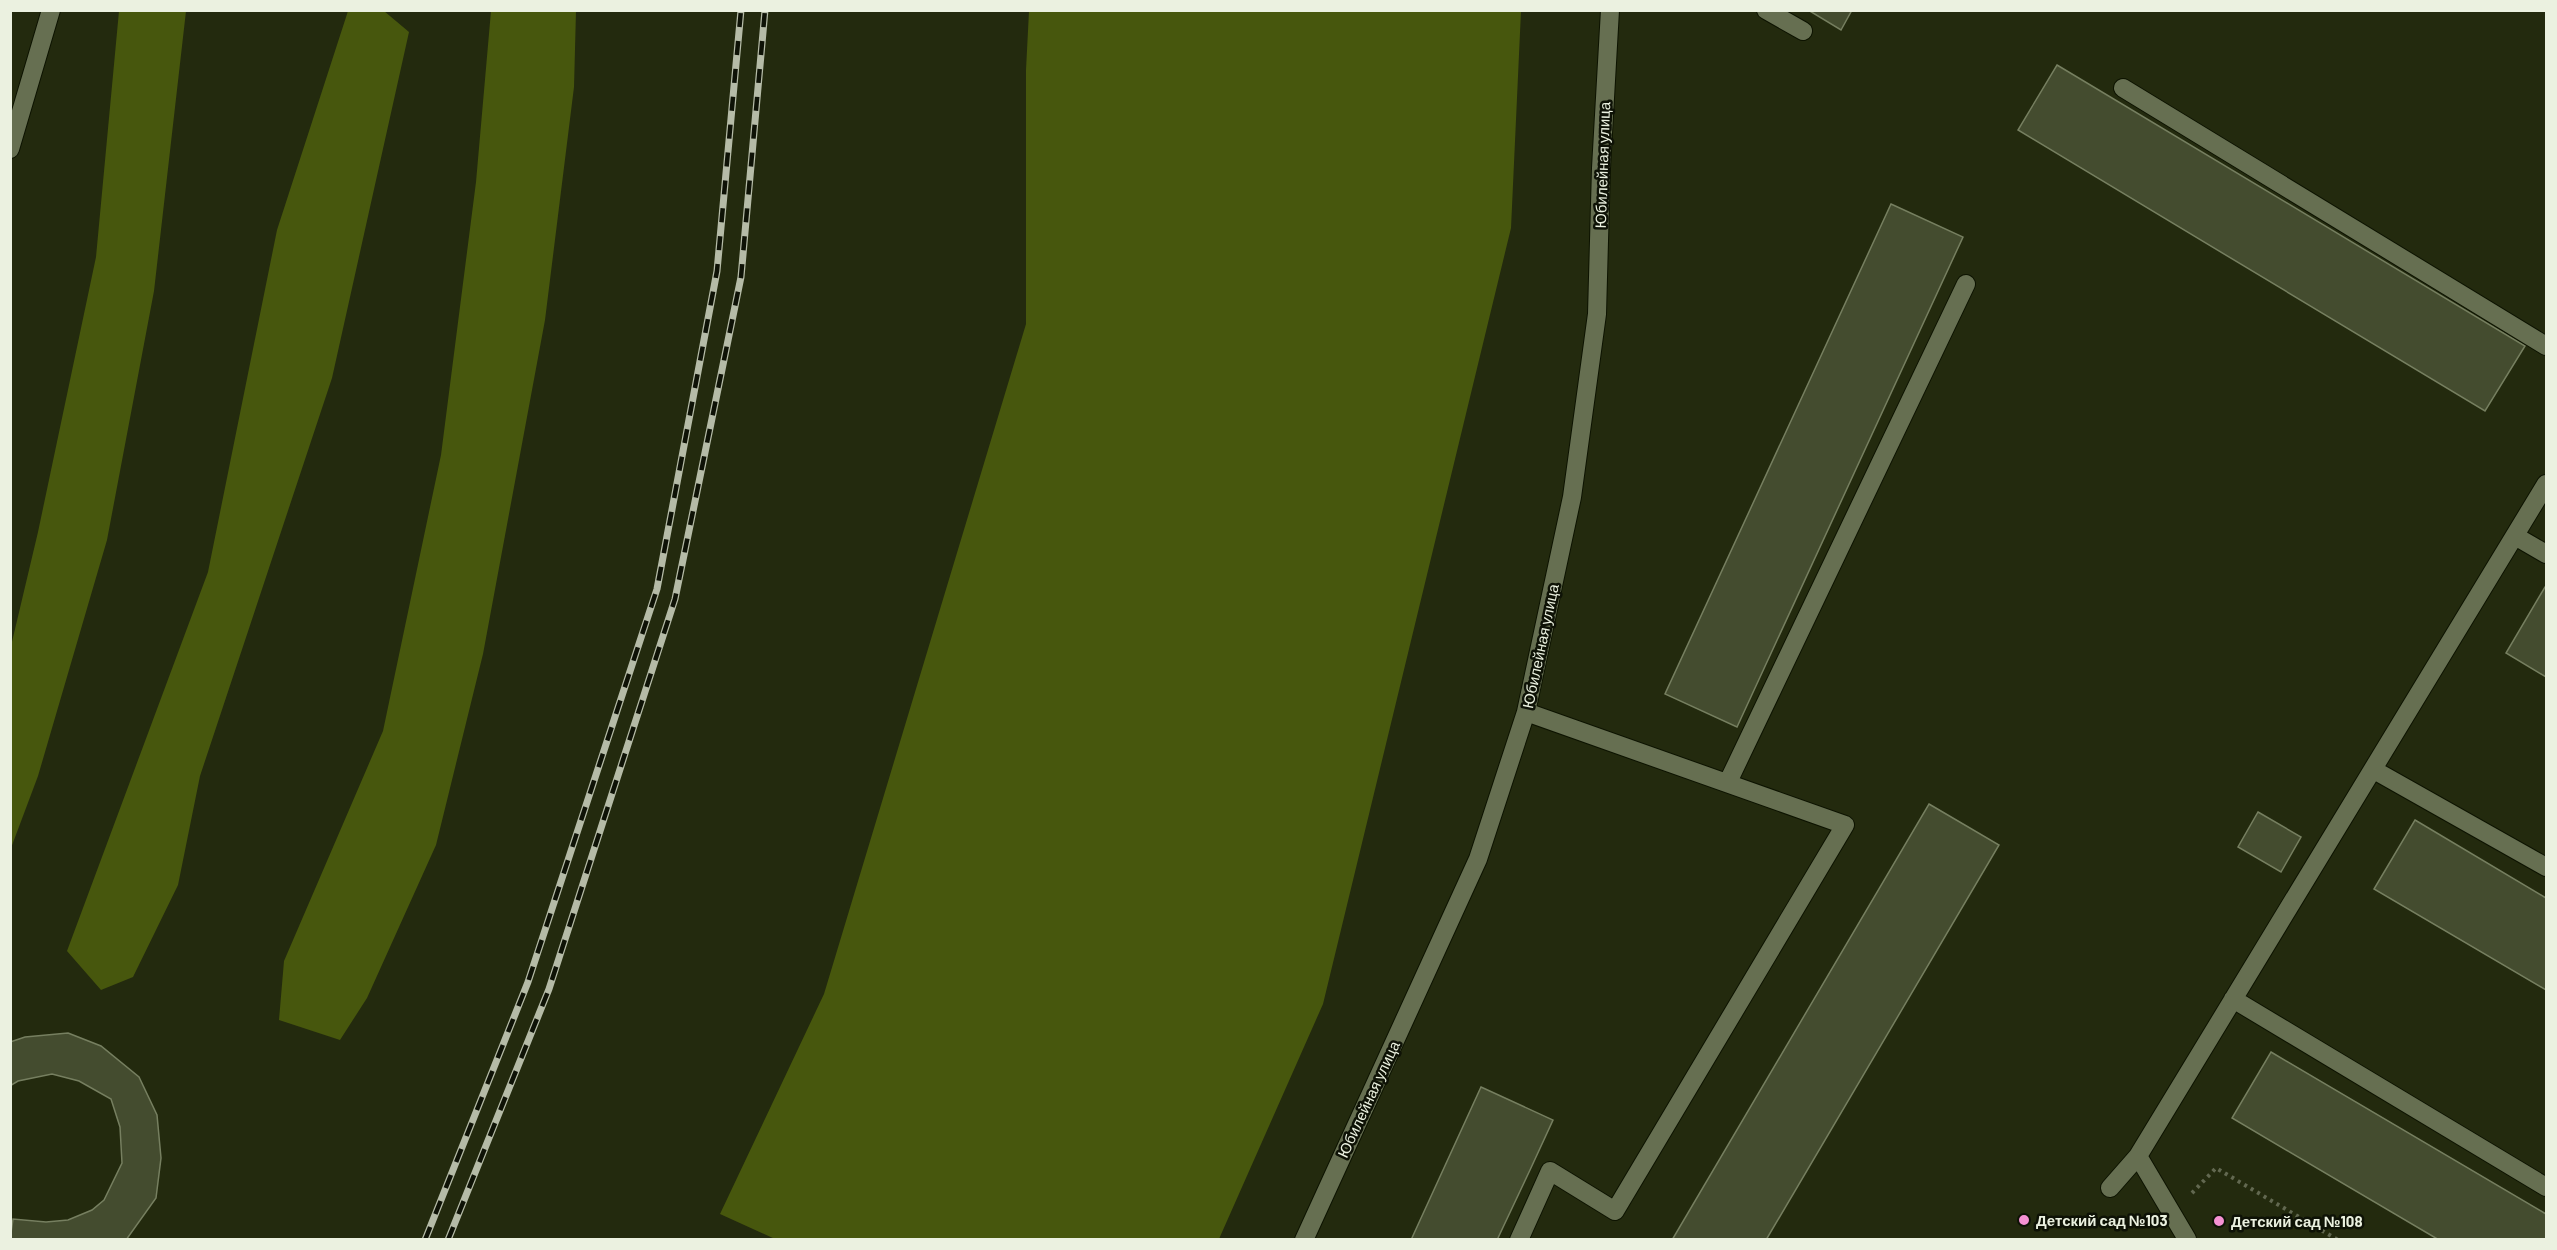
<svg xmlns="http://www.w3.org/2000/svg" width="2557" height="1250" font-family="Barlow,sans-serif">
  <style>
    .green { fill: #47570d }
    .building { fill: #444c2f; stroke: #767f60; stroke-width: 1.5 }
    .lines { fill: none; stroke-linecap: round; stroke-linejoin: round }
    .minor-casing { stroke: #0d1300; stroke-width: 20 }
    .path { stroke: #626850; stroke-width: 4; stroke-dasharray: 3 4.5; stroke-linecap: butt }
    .minor { stroke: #666f51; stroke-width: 18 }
    .rail-casing { stroke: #b5bba7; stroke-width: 7 }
    .rail { stroke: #0e1206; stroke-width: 4.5; stroke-dasharray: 14; stroke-linecap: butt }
    .poi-dot { fill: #f591d3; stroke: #0e1206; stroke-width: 2 }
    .labels { text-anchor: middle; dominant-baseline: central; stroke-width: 5; stroke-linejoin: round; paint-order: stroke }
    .street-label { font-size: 15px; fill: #ebf1e0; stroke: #0e1206 }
    .poi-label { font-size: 15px; font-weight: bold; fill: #ebf1e0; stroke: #0e1206; text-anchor: start }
  </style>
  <rect width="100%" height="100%" fill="#232a0e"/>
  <path class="green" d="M119 11H186L154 291 107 540 38 776 11 848V646L38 532 96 257Z
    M348 11H384L409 32 332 378 200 776 178 885 133 977 101 990 67 951 208 572 277 230Z
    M491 11H576L574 87 545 320 483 654 436 845 367 998 340 1040 279 1020 284 961 383 731 441 455 476 182Z
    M1029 11H1521L1511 228 1323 1004 1219 1239H775L720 1214 824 994 1026 324V70Z"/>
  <path class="building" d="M1808 10H1852L1841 30Z
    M2057 65 2525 346 2485 411 2018 130Z
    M1891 204 1963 237 1737 727 1665 694Z
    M2545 587H2546V677L2506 653Z
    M1929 804 1999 845 1766 1240H1672Z
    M2258 812 2301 837 2281 872 2238 847Z
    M2415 820 2546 898V990L2374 889Z
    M68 1033 101 1046 139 1077 157 1115 161 1158 156 1198 126 1240H10L13 1219 46 1222 68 1220 92 1210 104 1200 122 1163 120 1127 111 1099 79 1081 52 1074 18 1081 10 1086V1042L25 1037Z
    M2271 1052 2546 1214V1240H2439L2232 1118Z
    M1481 1087 1553 1120 1530 1170 1497 1240H1411Z"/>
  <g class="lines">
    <defs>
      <path id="minor" d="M1766 10 1803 31
        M2123 88 2546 346
        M10 149 51 10
        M2515 536 2546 554
        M2374 770 2546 867
        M1728 782 1966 284
        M2233 999 2546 1187
        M2138 1156 2187 1239
        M2110 1188 2138 1156 2546 484
        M1304 1240 1478 859 1526 712 1572 497 1597 314 1601 168 1610 10
        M1519 1240 1550 1171 1615 1211 1845 825 1526 712"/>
    </defs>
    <use href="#minor" class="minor-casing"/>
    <path class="path" d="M2192 1193 2216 1168 2338 1240"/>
    <use href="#minor" class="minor"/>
    <defs>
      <path id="rail" d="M425 1240 528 982 657 589 717 271 741 10
        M448 1240 549 989 675 599 741 277 765 10"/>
    </defs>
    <use href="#rail" class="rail-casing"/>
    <use href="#rail" class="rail"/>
  </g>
  <g class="poi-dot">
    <circle cx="2024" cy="1220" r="6"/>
    <circle cx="2219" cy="1221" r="6"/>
  </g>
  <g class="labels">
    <g class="street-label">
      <text transform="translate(1602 165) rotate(-88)">Юбилейная улица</text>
      <text transform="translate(1540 646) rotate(-78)">Юбилейная улица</text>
      <text transform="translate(1368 1099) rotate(-65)">Юбилейная улица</text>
    </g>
    <g class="poi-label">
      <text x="2036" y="1220">Детский сад №103</text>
      <text x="2231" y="1221">Детский сад №108</text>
    </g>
  </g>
  <rect width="2557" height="1250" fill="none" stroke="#ebf1e0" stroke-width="24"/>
</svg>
